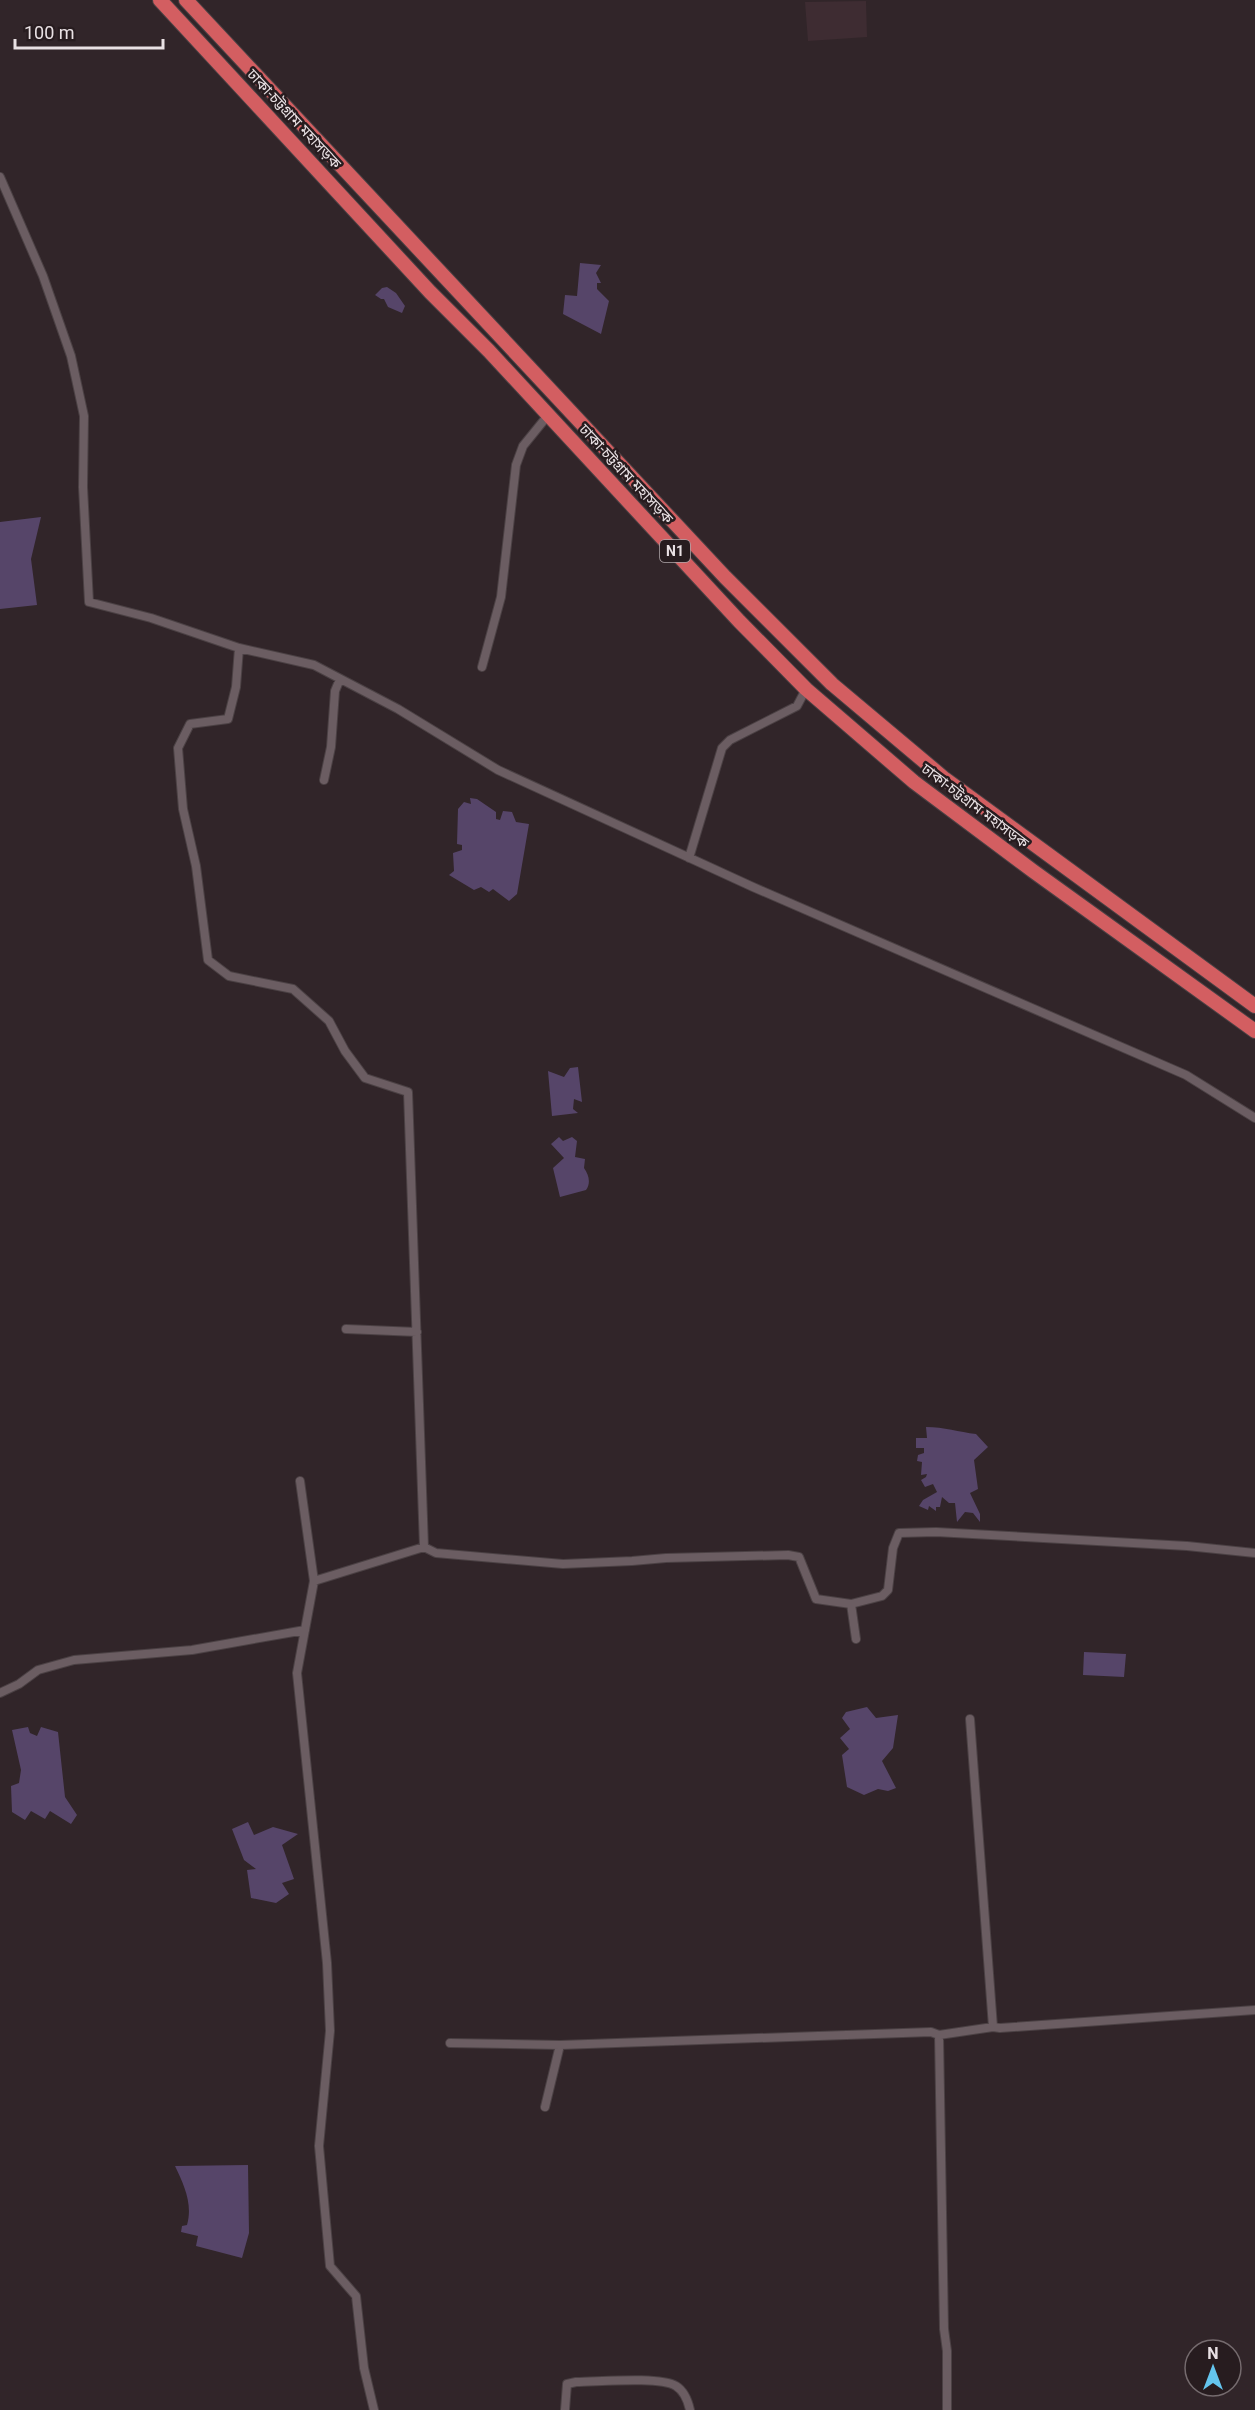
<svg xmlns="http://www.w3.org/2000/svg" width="1255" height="2410" font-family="Roboto,'Noto Sans Bengali',sans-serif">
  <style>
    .built { fill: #3e2c32 }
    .water { fill: #564569 }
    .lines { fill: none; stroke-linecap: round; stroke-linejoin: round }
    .minor-casing { stroke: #4b4144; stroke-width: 10 }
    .trunk-casing { stroke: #4b4144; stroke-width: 16 }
    .minor { stroke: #6b5d62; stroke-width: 8 }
    .trunk { stroke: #d35e61; stroke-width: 14 }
    .labels { text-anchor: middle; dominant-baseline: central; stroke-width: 5; stroke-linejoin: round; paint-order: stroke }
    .shield { fill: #271c1f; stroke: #afa6a9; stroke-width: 1.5 }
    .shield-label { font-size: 14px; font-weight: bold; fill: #e9e1e4 }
    .street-label { font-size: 15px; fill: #e9e1e4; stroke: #271c1f }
  </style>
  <rect width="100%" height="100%" fill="#312529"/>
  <path class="built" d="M866 1 867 37 808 41 805 2Z"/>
  <path class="water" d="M580 263 601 265 596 273 601 283H597V289L609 301 601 334 563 314 565 295 577 296Z
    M387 287 396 293 405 306 402 313 388 307 384 299H381L375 295 382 288Z
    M41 517 31 559 37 605 0 609V522Z
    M470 798 477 799 496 812V819L500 820 503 811 512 812 516 822 529 824 517 894 509 901 493 889 489 892 481 887 474 890 449 875 454 871 453 853 462 850V845L457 844 458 809 464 802 471 804Z
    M578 1067 582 1102 574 1099 573 1109 578 1113 552 1116 548 1071 564 1077 570 1068Z
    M559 1137 563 1141 572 1137 577 1141 575 1157 585 1159 584 1168C589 1175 591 1183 586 1190L560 1197 553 1168 564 1158 551 1144Z
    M926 1427C944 1427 959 1432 976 1434L988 1447 974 1460 978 1489 970 1493 980 1514V1522L973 1513 965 1512 957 1522 955 1503H949L942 1497 940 1507H936V1511L929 1506 928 1510 919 1506 923 1500 937 1492 933 1484 925 1487 921 1480 926 1477 927 1474 921 1475 922 1462 917 1461 918 1455 924 1453V1448H916V1438H927Z
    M1084 1652 1126 1654 1124 1677 1083 1675Z
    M867 1707 876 1718 898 1715 893 1748 882 1761 896 1788 888 1791 878 1789 864 1795 847 1787 842 1755 849 1749 840 1738 850 1729 842 1718 846 1712Z
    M28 1727 30 1733 37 1736 41 1727 58 1732 65 1797 77 1815 71 1824 50 1811 45 1819 31 1811 25 1820 12 1812 11 1786 19 1783 21 1770 12 1730Z
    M248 1822 254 1835 273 1827 298 1834 282 1845 294 1879 282 1883 289 1894 276 1903 251 1898 247 1870 256 1869 244 1860 232 1829Z
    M248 2165 249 2233 242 2258 196 2246 198 2236 181 2232 182 2226 187 2225C193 2204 184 2185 175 2166Z"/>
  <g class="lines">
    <defs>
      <path id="minor" d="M0 177 43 276 71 356 84 416 83 487 89 602 151 618 239 648 314 665 398 709 498 770 753 887 1186 1075 1255 1118
        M239 648 236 687 228 719 190 724 178 748 183 809 196 866 208 960 229 976 293 989 329 1021 345 1051 365 1078 408 1092 424 1547 314 1581 297 1673 327 1963 330 2031 319 2146 330 2266 356 2296 364 2368 374 2410
        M482 667 501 597 516 465 523 446 549 414
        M324 780 331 747 335 691 340 679
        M689 858 722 748 730 740 797 706 806 689
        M346 1329 417 1332
        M300 1481 314 1581
        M424 1547 436 1553 563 1564 632 1561 666 1558 788 1555 799 1557 816 1599 851 1604 882 1596 888 1590 893 1548 899 1533 936 1532 1187 1546 1255 1553
        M851 1604 856 1639
        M0 1693 19 1684 38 1670 74 1660 192 1650 305 1630
        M970 1719 993 2027
        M939 2035 944 2329 947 2351V2410
        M450 2043 560 2045 931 2032 939 2035 993 2027 1000 2028 1255 2010
        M545 2107 560 2045
        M565 2410 567 2384 576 2382C598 2382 659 2376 676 2386 684 2391 688 2401 690 2410"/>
      <path id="trunk" d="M160 0 430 292 489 351 739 621 806 689 914 782 1033 871 1255 1031
        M186 0 725 577 832 684 945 779 1255 1006"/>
    </defs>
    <use href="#minor" class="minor-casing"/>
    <use href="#trunk" class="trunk-casing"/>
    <use href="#minor" class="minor"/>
    <use href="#trunk" class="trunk"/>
  </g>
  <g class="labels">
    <rect class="shield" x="660" y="540" width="30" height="22" rx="4.5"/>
    <g class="shield-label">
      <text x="675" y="551">N1</text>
    </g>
    <g class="street-label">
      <text transform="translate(294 119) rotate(47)">ঢাকা-চট্টগ্রাম মহাসড়ক</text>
      <text transform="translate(626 474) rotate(47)">ঢাকা-চট্টগ্রাম মহাসড়ক</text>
      <text transform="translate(975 806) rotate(37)">ঢাকা-চট্টগ্রাম মহাসড়ক</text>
    </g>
  </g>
  <g transform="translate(1213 2368)"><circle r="28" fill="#271c1f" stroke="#756b6e" stroke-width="1.5"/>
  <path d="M0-4.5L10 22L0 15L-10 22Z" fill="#64c5ee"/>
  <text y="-9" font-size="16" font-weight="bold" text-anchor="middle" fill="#e9e1e4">N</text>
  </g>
  <path d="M15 39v9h148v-9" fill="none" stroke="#e9e1e4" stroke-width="3"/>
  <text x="24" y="39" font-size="18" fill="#e9e1e4" stroke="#271c1f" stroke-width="4.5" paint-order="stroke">100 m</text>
</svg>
